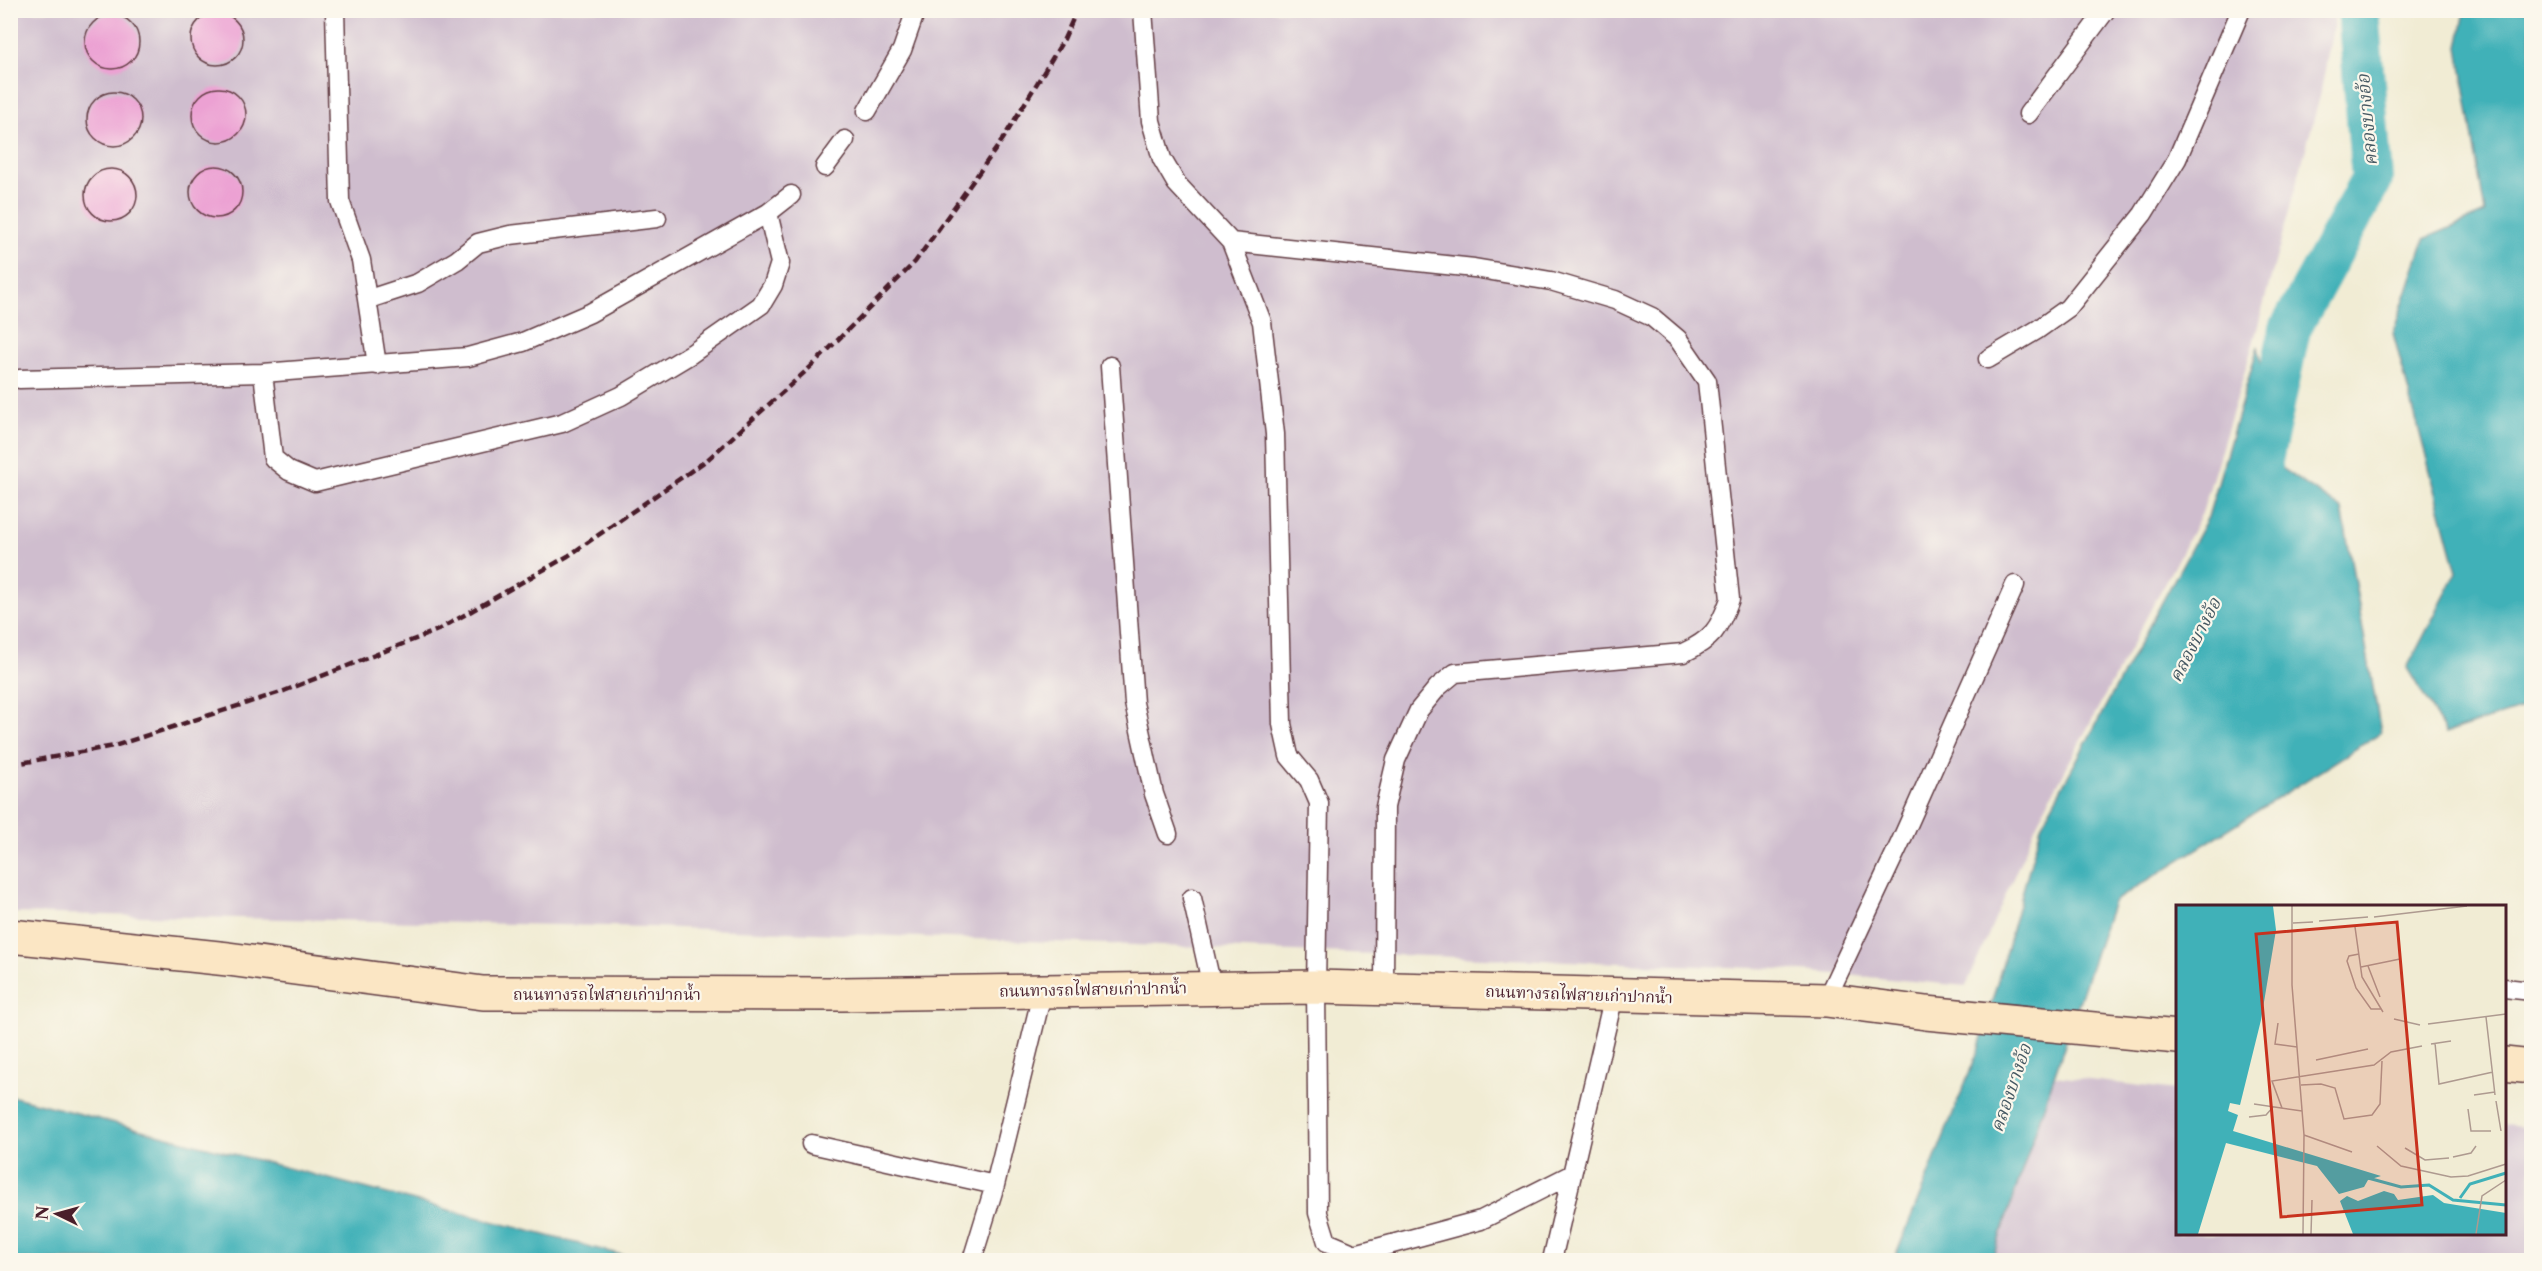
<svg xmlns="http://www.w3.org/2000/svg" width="2542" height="1271" font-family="'Libre Caslon Text','Noto Serif Thai',serif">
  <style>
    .industrial { fill: #cfbdce }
    .water { fill: #40b1b8; stroke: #456872; stroke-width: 1.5 }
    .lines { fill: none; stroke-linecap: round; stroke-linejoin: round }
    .canal { stroke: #40b1b8; stroke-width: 42 }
    .building { fill: #eca1d3 }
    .lane-casing { stroke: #633e44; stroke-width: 21 }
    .secondary-casing { stroke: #633e44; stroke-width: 36 }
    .lane { stroke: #fff; stroke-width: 18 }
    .secondary { stroke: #fbe6c4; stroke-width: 33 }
    .rail { stroke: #4a1f2b; stroke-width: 4.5; stroke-dasharray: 9 4.5; stroke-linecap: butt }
    .labels { text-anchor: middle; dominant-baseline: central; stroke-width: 4.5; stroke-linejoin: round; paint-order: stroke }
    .street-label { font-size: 16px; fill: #4a1f2b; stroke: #fbf7ec }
    .water-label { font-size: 18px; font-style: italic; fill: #465963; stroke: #fbf7ec }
    .inset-river { fill: none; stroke: #40b1b8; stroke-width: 3 }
    .inset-road { fill: none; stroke: #ae9a90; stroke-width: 1.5 }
    .view { fill: #c8321e; fill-opacity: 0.15; stroke: #c8321e; stroke-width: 3 }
    .inset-edge { fill: none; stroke: #4a1f2b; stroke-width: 3 }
  </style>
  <rect width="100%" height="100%" fill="#fbf7ec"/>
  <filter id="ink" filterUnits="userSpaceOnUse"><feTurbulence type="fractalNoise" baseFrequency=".0167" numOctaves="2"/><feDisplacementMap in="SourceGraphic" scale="12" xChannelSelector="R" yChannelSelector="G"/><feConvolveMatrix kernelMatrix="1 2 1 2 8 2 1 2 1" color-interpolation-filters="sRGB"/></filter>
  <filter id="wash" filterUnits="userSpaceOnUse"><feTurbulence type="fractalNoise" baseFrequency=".008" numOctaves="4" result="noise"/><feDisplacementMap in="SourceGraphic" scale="24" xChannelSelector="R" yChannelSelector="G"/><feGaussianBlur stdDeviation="1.35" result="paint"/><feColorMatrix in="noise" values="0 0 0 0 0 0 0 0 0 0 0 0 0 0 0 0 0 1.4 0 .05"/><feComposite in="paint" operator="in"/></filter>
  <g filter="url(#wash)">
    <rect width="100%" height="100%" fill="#f1ecd4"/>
    <path class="industrial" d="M11 11H2336L2320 96 2253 344 2202 513 2038 821 1966 986 1780 969 651 927 11 913Z
      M2054 1076 2177 1090 2178 1234H2504L2505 1125 2531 1128V1260H1992Z"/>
    <path class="water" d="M2465 11H2531L2532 705 2446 733 2407 668 2457 572 2393 333 2424 239 2485 213 2458 47Z
      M2258 346 2281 468 2342 509 2381 733 2113 902 1992 1260H1894L1978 1051 2041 826 2208 517Z
      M11 1096 641 1260H11Z"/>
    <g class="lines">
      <path class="canal" d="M2259 474 2290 329 2372 179 2358 10"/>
    </g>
    <g id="blocks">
      <path class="building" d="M191 39a26 26 0 1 1 52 0a26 26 0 1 1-52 0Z
        M85 42a27 27 0 1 1 54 0a27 27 0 1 1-54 0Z
        M192 115a27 27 0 1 1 54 0a27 27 0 1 1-54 0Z
        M87 119a27 27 0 1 1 54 0a27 27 0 1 1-54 0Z
        M190 192a26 26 0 1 1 52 0a26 26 0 1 1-52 0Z
        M85 195a26 26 0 1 1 52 0a26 26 0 1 1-52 0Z"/>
    </g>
  </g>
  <g filter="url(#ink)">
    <use href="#blocks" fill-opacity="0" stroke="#633e44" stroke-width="1.5"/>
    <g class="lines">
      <defs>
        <path id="lane" d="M335 10 340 201 361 260 377 365
          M1143 10 1151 121 1162 159 1176 183 1231 242 1262 322 1275 434 1282 724 1289 756 1309 780 1319 803 1316 987 1318 1213 1327 1242 1355 1254 1481 1220 1572 1174
          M867 111 902 50 916 10
          M2028 114 2106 10
          M825 167 845 140
          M1231 242 1474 268 1551 281 1615 300 1652 317 1678 339 1707 381 1730 599C1719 629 1713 639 1683 653L1455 673 1438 687 1419 710 1396 760 1385 807 1384 989
          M369 299 418 283 457 260 478 243 510 235 657 218
          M1988 359 2037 330 2068 308 2143 214 2177 159 2241 10
          M1110 366 1134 703 1154 794 1168 834
          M263 373 273 458 289 471 315 482 562 423 621 396 691 354 761 305 773 285 780 263 768 213
          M19 379 263 373 468 357 523 342 590 313 768 213 791 195
          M1192 898 1212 987
          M2504 988 2532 991
          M1826 1000 1900 843 2015 585
          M811 1144 995 1185 1043 990
          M972 1260 995 1185
          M1552 1260 1614 995"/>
        <path id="secondary" d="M10 936 228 959 483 993 842 994 1316 987 1826 1000 1926 1013 2178 1037
          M2504 1064 2532 1067"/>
      </defs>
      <use href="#lane" class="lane-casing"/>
      <use href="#secondary" class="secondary-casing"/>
      <use href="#lane" class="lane"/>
      <use href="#secondary" class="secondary"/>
      <path class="rail" d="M10 765 114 746 284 691 438 630 568 556 707 460 815 363 915 262 1003 139 1064 39 1077 10"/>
    </g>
  </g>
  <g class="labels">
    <g class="street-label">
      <text transform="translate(1093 989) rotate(-1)">ถนนทางรถไฟสายเก่าปากน้ำ</text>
      <text x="607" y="994">ถนนทางรถไฟสายเก่าปากน้ำ</text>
      <text transform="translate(1579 994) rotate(2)">ถนนทางรถไฟสายเก่าปากน้ำ</text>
    </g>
    <g class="water-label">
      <text transform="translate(2367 120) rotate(-95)">คลองบางอ้อ</text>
      <text transform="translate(2195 640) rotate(-63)">คลองบางอ้อ</text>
      <text transform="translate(2011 1088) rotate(-71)">คลองบางอ้อ</text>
    </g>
  </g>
  <g transform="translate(2176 905)">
    <rect width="330" height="330" fill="#f1ecd4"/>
    <path d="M0 1H97L100 25 85 115 64 200 54 198 52 206 62 210 57 226 205 271 192 275 188 282 163 289 141 261 50 238 22 329H0ZM208 286 218 289 222 295 257 290 268 298 330 308V329H177L164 296 171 291 182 296Z" fill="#40b1b8"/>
    <path class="inset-river" d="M192 273 225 282 253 280 277 295 330 300M284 293 294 279 330 268"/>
    <path class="inset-road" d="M116 1V80L128 230 127 329M198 12 291 1M143 16 192 12M117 18 137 17M179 22 186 72 207 107M183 49 173 51 171 56 180 83 195 104H205M192 61 204 92M185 62 224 54M310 112 319 190M218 114 244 120M102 118 99 139 121 142M252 119 330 109M259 138 263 179 317 167M255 139 275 136M140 155 192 144M125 180 145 179 159 183 168 214 196 210 204 199 206 156M298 190 319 187M320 196 325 226M78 199 126 206M106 203 96 176 198 160 215 147 246 141M292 204 295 226H315M73 212 90 210 97 202M128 230 176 247M201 241 225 261 275 272 292 271 330 259M229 243 249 255 273 253M277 252 295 248 300 241M135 329 136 295M300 329 306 291 330 275"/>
    <path class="view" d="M221 17 246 300 105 312 80 29Z"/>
    <rect width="330" height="330" class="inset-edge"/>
  </g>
  <rect width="2542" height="1271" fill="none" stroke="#fbf7ec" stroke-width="36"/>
  <g transform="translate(57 1214) rotate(275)" stroke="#fbf7ec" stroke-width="4.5" paint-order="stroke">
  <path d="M0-4.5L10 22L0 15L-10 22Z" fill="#4a1f2b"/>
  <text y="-9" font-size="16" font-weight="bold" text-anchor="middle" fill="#4a1f2b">N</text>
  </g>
</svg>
